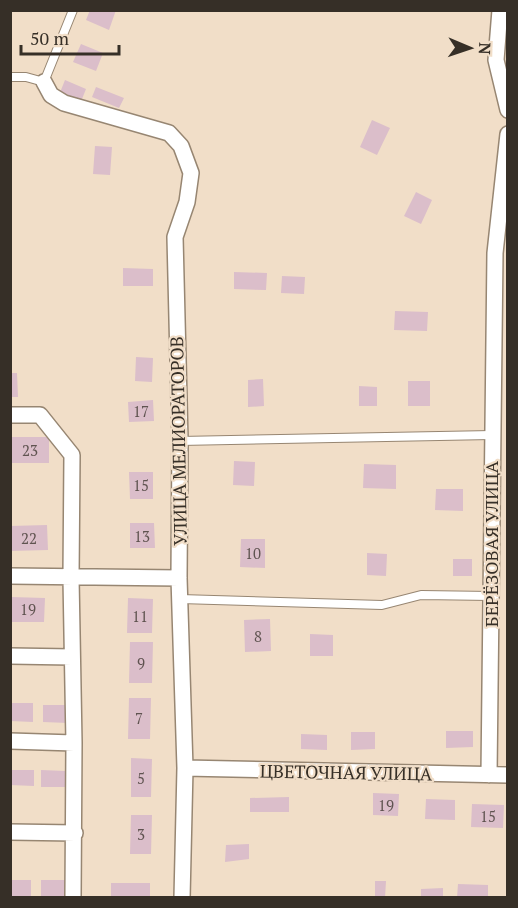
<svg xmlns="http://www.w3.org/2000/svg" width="518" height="908" font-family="'PT Serif',serif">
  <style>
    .building { fill: #dbbeca }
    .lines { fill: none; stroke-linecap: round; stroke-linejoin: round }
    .lane-casing { stroke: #978672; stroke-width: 10 }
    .street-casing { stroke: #978672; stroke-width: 18 }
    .lane { stroke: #fff; stroke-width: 8 }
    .street { stroke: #fff; stroke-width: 15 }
    .labels { text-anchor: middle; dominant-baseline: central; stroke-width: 4.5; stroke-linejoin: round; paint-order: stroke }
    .number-label { font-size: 15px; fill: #5f5350 }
    .street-label { font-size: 18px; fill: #362f27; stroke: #f1dec8 }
  </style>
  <rect width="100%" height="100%" fill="#f1dec8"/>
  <path class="building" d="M90 10H116L109 30 86 20Z
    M81 44 103 53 96 71 73 62Z
    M65 80 86 89 80 104 59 95Z
    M96 87 124 98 119 108 92 97Z
    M372 120 390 128 377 155 360 147Z
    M95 146 112 147 110 175 93 174Z
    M416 192 432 200 421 224 404 216Z
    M123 268 153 269V286H123Z
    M234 272 267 273 266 290 234 289Z
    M282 276 305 277 304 294 281 293Z
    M395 311 428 312 427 331 394 330Z
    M136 357 153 358 152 382 135 381Z
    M10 373H17L18 397H10Z
    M263 379 264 406 248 407V380Z
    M408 381H430V406H408Z
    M359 386 377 387V406H359Z
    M153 400 154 421 129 422 128 402Z
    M10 437H49V463H10Z
    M234 461 255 462 254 486 233 485Z
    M364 464 396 465V489L363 488Z
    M129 472H153V499H130Z
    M436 489H463V511L435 510Z
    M130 523H154L155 548H130Z
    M47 525 48 550 10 551V526Z
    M241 539H265V568L240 567Z
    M367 553 387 554 386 576 367 575Z
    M453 559H472V576H453Z
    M11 597 45 598 44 622H10Z
    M128 598 153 599 152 633H127Z
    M270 619 271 651 245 652 244 620Z
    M310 634 333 635V656H310Z
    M130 642H153L152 683H129Z
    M129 698H151L150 739H128Z
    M10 703H33V722L10 721Z
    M43 705H68V723L43 722Z
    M446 731H473V747L446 748Z
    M351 732H375V749L351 750Z
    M301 734 327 735V750L301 749Z
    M131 758 152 759 151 797H131Z
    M10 770H34V786L10 785Z
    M41 770 66 771V787H41Z
    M373 793 399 794 398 816 373 815Z
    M289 797V812H250V798Z
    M426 799 455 800V820L425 819Z
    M472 804 504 805 503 828 471 827Z
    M131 815H152L151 854H130Z
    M249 844V859L225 862 226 845Z
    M10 880H31V897H10Z
    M41 880H65V897L41 896Z
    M375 881H386L385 898H375Z
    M111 883H150V898H111Z
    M458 884 488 885V898H457Z
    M443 888V898H421V889Z"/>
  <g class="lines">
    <defs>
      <path id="lane" d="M10 77H26L44 82 73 10
        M180 441 492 435
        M180 599 382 605 421 595 491 596"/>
      <path id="street" d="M500 10 496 60 508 110
        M44 82 51 95 64 103 169 133 181 146 191 173 187 202 175 237 180 441 179 578 185 768 182 898
        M10 415H40L72 455 71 578 74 743
        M10 576 179 578
        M10 656 72 657
        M10 741 74 743 73 898
        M185 768 508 775
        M489 775 495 253 508 134
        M10 832 75 833"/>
    </defs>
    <use href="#lane" class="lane-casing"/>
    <use href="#street" class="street-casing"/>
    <use href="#lane" class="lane"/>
    <use href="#street" class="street"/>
  </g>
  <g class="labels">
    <g class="number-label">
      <text x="141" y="411">17</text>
      <text x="30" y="450">23</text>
      <text x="141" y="485">15</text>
      <text x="142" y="536">13</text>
      <text x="29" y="538">22</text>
      <text x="253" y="553">10</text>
      <text x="28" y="609">19</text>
      <text x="140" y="616">11</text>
      <text x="258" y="636">8</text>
      <text x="141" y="663">9</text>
      <text x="139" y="718">7</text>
      <text x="141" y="778">5</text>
      <text x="386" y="805">19</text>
      <text x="488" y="816">15</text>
      <text x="141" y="834">3</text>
    </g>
    <g class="street-label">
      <text transform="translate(178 441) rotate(-91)">УЛИЦА МЕЛИОРАТОРОВ</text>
      <text transform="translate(491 544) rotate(-90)">БЕРЁЗОВАЯ УЛИЦА</text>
      <text transform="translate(346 772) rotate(1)">ЦВЕТОЧНАЯ УЛИЦА</text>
    </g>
  </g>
  <rect width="518" height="908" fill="none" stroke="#362f27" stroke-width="24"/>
  <g transform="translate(470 48) rotate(92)" stroke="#f1dec8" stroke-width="4.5" paint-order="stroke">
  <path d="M0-4.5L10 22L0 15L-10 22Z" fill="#362f27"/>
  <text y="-9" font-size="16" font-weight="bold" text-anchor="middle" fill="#362f27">N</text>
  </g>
  <path d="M21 45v9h98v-9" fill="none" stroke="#362f27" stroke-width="3"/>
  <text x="30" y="45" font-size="18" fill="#362f27" stroke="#f1dec8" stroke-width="4.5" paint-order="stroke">50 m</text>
</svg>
